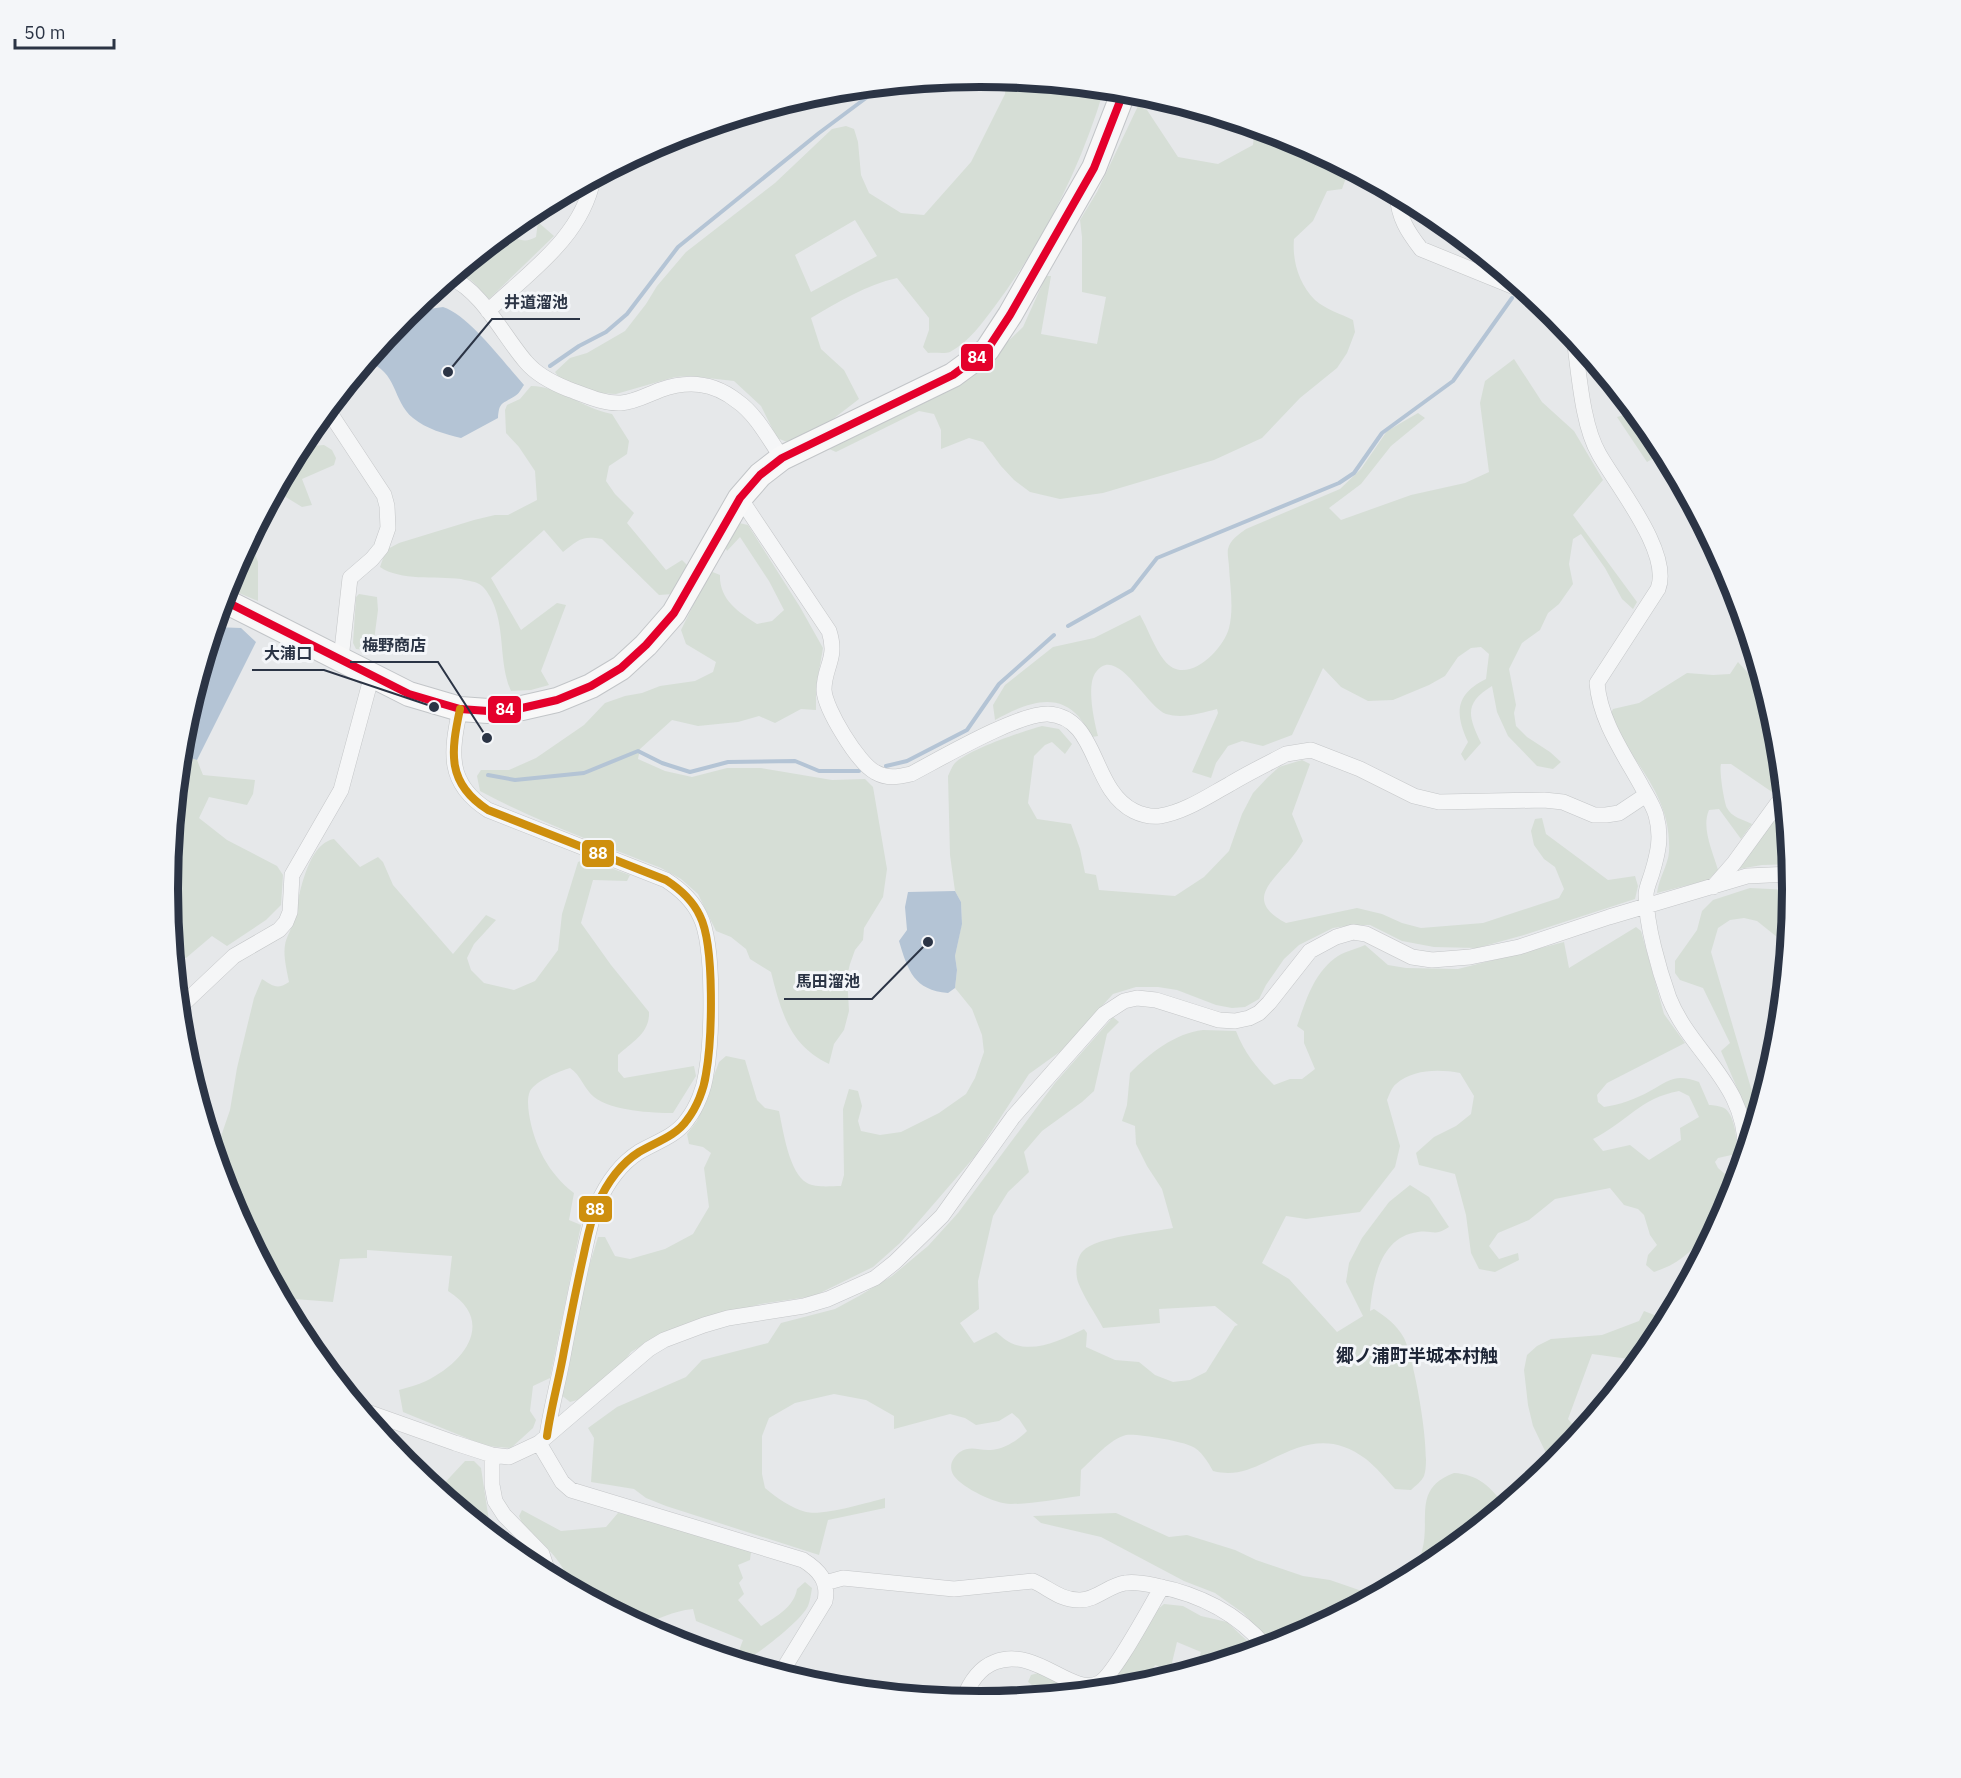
<svg xmlns="http://www.w3.org/2000/svg" width="1961" height="1778" font-family="'IBM Plex Sans','Noto Sans JP',sans-serif">
  <style>
    .green { fill: #d6ded6; fill-rule: evenodd }
    .water { fill: #b4c4d5 }
    .lines { fill: none; stroke-linecap: round; stroke-linejoin: round }
    .stream { stroke: #b4c4d5; stroke-width: 4 }
    .street-casing { stroke: #c4c6c8; stroke-width: 16 }
    .primary-casing { stroke: #c2c5c8; stroke-width: 26 }
    .street { stroke: #f5f6f7; stroke-width: 15 }
    .primary { stroke: #f8f8f8; stroke-width: 24 }
    .bus-1-casing { stroke: #f4f6f9; stroke-width: 12 }
    .bus-2-casing { stroke: #f4f6f9; stroke-width: 12 }
    .bus-1 { stroke: #e4002b; stroke-width: 8 }
    .bus-2 { stroke: #ce8f0e; stroke-width: 8 }
    .labels { text-anchor: middle; dominant-baseline: central; stroke-width: 6; stroke-linejoin: round; paint-order: stroke }
    .quarter-label { font-size: 18px; font-weight: bold; fill: #1d2536; stroke: #f4f6f9 }
    .rim { fill: none; stroke: #2b3445; stroke-width: 8 }
    .leader { fill: none; stroke: #2b3445; stroke-width: 2 }
    .callout-dot { fill: #2b3445; stroke: #f4f6f9; stroke-width: 2 }
    .callout-label { font-size: 16px; text-anchor: middle; font-weight: bold; fill: #2b3445; stroke: #f4f6f9; stroke-width: 6; stroke-linejoin: round; paint-order: stroke }
    .line-badge { stroke: #f4f6f9; stroke-width: 2 }
    .badge-label { font-size: 16px; text-anchor: middle; font-weight: bold; fill: #fff }
  </style>
  <rect width="100%" height="100%" fill="#e6e8ea"/>
  <path class="green" d="M1006 79 1104 89C1081 167 1044 240 995 306 982 323 969 342 950 352 945 354 934 352 928 353L923 347 929 330V318L897 278C866 285 838 302 811 318L821 349 844 370 859 399 820 429 787 442 777 438 761 406 734 381 690 376 675 377 616 394 598 393 560 379 555 372 570 358 587 353 625 331 646 304 657 286 686 252 775 183 832 129 846 126 854 129 858 142 861 175 869 193 901 213 924 215 971 162 1005 94ZM855 220 877 256 811 292 795 255Z
    M1138 106 1147 110 1178 157 1218 164 1253 145 1255 127 1292 138 1361 176 1347 175 1342 189 1327 191 1313 221 1294 239C1292 261 1299 284 1315 300 1325 309 1341 314 1353 320L1355 332 1347 353 1337 368 1300 398 1262 438 1214 460 1103 493 1060 499 1030 492 1014 480 1001 466 983 442 969 438 941 449V430L934 414 919 411 836 452 827 448 981 367 1023 327 1046 276H1051L1041 334 1097 344 1106 297 1082 292V237L1080 220 1097 192Z
    M538 222 554 236 489 299 471 280 458 272 506 233C517 239 524 244 536 237Z
    M1514 359 1542 402 1574 431 1603 480 1573 515 1637 602 1633 609 1622 599 1605 568 1581 534 1573 539 1569 564 1573 584 1559 604 1548 613 1540 630 1522 643 1509 669 1516 705 1514 713 1516 726 1527 737 1550 752 1561 762 1553 769 1537 766 1508 736 1497 712 1492 686C1464 703 1468 716 1481 743L1465 761 1461 754 1468 742C1454 712 1456 694 1486 679L1489 654 1481 647 1471 648 1458 657 1445 676 1429 685 1393 700 1368 701 1341 687 1323 668 1292 735 1263 746 1242 741 1228 746 1216 763 1211 778 1192 772 1218 713 1217 709C1201 713 1183 719 1166 714 1146 707 1117 644 1096 672 1086 685 1094 721 1098 736L1092 737C1088 730 1084 723 1079 717 1055 689 1021 706 995 720L993 705 1005 685 1053 647 1094 638 1140 615C1148 629 1154 647 1164 660 1185 688 1223 651 1229 628 1234 609 1230 586 1229 567 1229 562 1227 554 1228 549 1230 540 1239 534 1246 529L1340 489 1361 469 1387 431 1418 413 1425 418 1391 446 1361 484 1329 508 1341 520 1411 495 1465 483 1489 472 1480 403 1485 381Z
    M531 386C560 386 583 409 612 414L629 441 627 454 609 466 606 481 615 494 634 513 627 523 666 570 682 560 688 566 673 594 659 595 602 539C582 535 578 540 563 552L544 530 491 578 521 630 557 603 566 605 541 671 549 685 531 690 511 691C499 664 505 633 494 605 492 600 487 590 482 586 476 581 468 581 461 579 436 576 400 581 380 567L386 550 399 543 474 520 495 515H508L537 500 535 471 519 447 506 433 505 410 507 405 520 399Z
    M1635 412 1656 438 1664 452 1647 462 1617 417Z
    M324 445 332 450 336 458 334 465 302 479 312 505 302 507 276 491 290 466 303 464V447Z
    M739 523 748 525 800 607 823 648 816 688V710L801 709 775 723 759 716 738 722 698 726 672 720 640 749 638 759 665 771 692 777 727 768H761L832 780 865 779 873 787 887 869 883 897 864 928 863 940 855 950 850 964 847 976 849 1011 844 1030 834 1044 829 1064C789 1045 781 1011 771 972L750 959 746 949 731 937 716 931 698 894 681 879 661 868C600 844 538 822 480 791L477 776 481 770H509L536 758 584 725 605 703 625 696 642 693 660 686 695 681 713 672 716 662 686 644 681 630 710 571 720 575C719 599 738 612 757 624L772 621 784 610 769 581 740 537 727 551 724 545Z
    M253 534 251 543 258 562V601L227 588 230 578Z
    M359 594 377 597 378 610 373 648 365 650 356 649 353 643 356 597Z
    M1738 662 1749 674 1762 679 1777 731 1783 787 1772 792 1731 764H1721C1719 770 1724 802 1727 808 1731 817 1744 820 1752 824L1741 839 1719 809 1709 810C1701 828 1713 852 1718 870L1708 880 1657 893C1659 878 1668 865 1669 852 1672 796 1634 764 1609 718L1613 709 1639 703 1687 673 1713 675 1730 674Z
    M1042 726 1059 729 1072 744 1065 754 1052 742 1045 745 1034 756 1028 803 1037 819 1071 824 1080 849 1085 873 1096 875 1099 890 1175 896 1204 877 1229 851 1242 814 1253 793 1267 778 1279 767 1302 760 1310 764 1292 814 1303 841C1299 848 1294 855 1289 861 1269 884 1246 902 1286 923L1357 908 1382 914 1402 923 1421 928 1483 923 1559 898 1564 889 1555 867 1544 859 1534 845 1531 831 1535 819 1542 818 1546 834 1608 880 1635 876 1638 886 1635 899 1524 935 1477 948 1434 947 1402 941 1370 925H1353L1333 928 1299 945 1284 959 1266 985 1259 999 1245 1007 1232 1008 1216 1005 1177 990 1158 987H1136L1113 994 1061 1051 1029 1074 976 1155 900 1243 873 1267 814 1296 761 1304 705 1318 664 1332 631 1352 612 1378 592 1396 570 1402 560 1394 566 1364 576 1330 585 1280 598 1237H605L615 1256 630 1259 665 1249 693 1234 709 1207 704 1168 711 1153 703 1147 689 1144 687 1134 697 1121 719 1062 726 1056 745 1060 757 1100 765 1108 779 1111C783 1130 789 1173 807 1183 816 1188 831 1186 841 1186L844 1175 843 1109 849 1089 858 1091 862 1106 858 1121 861 1131 880 1135 901 1132 939 1113 966 1094 975 1078 984 1052 982 1035 972 1009 955 988 957 970 955 956 962 923 961 902 955 891 950 855 948 776C950 772 952 766 955 763 970 749 1021 732 1042 726Z
    M181 755 197 760 203 775 255 780 253 794 247 805 209 797 199 818 227 840 277 866 283 875 281 905 266 920 227 946 212 936 186 958 175 955 168 889Z
    M1785 806 1791 864 1762 865 1739 869 1738 864Z
    M334 839 360 867 378 857 383 862 393 885 453 954 486 915 496 920 474 944 467 958 471 970 484 983 514 990 535 981 558 950 562 914 578 862 586 859 630 875 627 881 593 880 581 923 611 965 649 1012C650 1033 632 1042 618 1055V1071L624 1078 694 1066 696 1076 673 1113C652 1113 612 1111 594 1097 584 1089 581 1075 570 1068 559 1071 536 1081 530 1091 527 1098 528 1106 529 1114 534 1145 548 1173 574 1193L569 1220 581 1225 550 1378 533 1386 530 1411 536 1420 533 1428 511 1448 486 1446 403 1412 399 1390C408 1387 418 1385 426 1381 465 1362 496 1321 448 1291L452 1256 367 1250V1258L340 1259 333 1302 282 1298 230 1200 214 1148 218 1145 230 1110 237 1068 254 998 262 979C273 986 277 990 289 982 287 971 283 956 285 945 286 938 291 930 293 923 299 899 306 844 334 839Z
    M1750 888 1793 890 1788 935 1777 937 1757 921 1744 918 1730 920 1718 928 1711 952 1758 1112 1752 1132 1748 1113 1721 1051 1730 1043 1703 988 1680 980 1675 973V961L1697 930 1702 911 1713 900Z
    M1636 927 1641 931 1664 1014 1685 1043 1607 1083 1597 1095 1598 1102 1604 1107C1619 1105 1636 1099 1650 1091 1669 1080 1676 1073 1699 1082L1709 1105C1713 1105 1720 1106 1724 1108 1735 1114 1738 1143 1736 1154L1718 1158 1715 1162 1718 1168 1733 1181C1716 1220 1699 1258 1654 1272L1646 1265 1648 1255 1657 1245 1650 1235 1644 1215 1638 1209 1624 1205 1610 1188 1555 1199 1529 1220 1498 1233 1489 1246 1499 1259 1518 1253 1519 1260 1495 1272 1479 1269 1471 1253 1466 1215 1455 1174 1419 1165 1416 1153 1434 1137 1456 1126 1471 1114 1474 1096 1460 1073C1439 1069 1413 1069 1396 1084 1392 1087 1389 1095 1387 1100L1400 1146 1395 1167 1360 1212 1306 1219 1286 1216 1262 1263 1289 1279 1337 1332 1363 1316 1346 1282 1349 1263 1362 1238 1389 1202 1410 1185 1429 1197 1449 1227C1433 1237 1434 1230 1418 1232 1380 1237 1373 1280 1370 1311L1374 1309C1386 1317 1396 1324 1404 1338 1414 1358 1432 1455 1424 1476 1422 1481 1415 1486 1411 1490L1395 1489C1386 1479 1376 1467 1366 1459 1330 1432 1301 1444 1266 1462 1247 1471 1233 1476 1213 1471 1208 1462 1201 1450 1191 1446 1181 1441 1136 1433 1126 1435 1110 1439 1093 1459 1081 1470L1080 1496C1058 1499 1033 1504 1011 1504 995 1504 963 1488 954 1476 948 1467 952 1458 960 1452 971 1445 979 1451 991 1450 1005 1449 1018 1440 1027 1431L1019 1419 1012 1413 999 1421 976 1425 965 1418 950 1414 894 1429V1416L866 1400 834 1394 795 1403 769 1418 762 1436V1474L765 1488C777 1498 791 1508 806 1512 823 1516 866 1503 885 1498V1508L828 1520 819 1555 666 1506 646 1498 634 1489 591 1482 594 1438 588 1428 617 1407 686 1377 702 1360 768 1343 781 1323 835 1309 859 1296 892 1276 928 1246 958 1213 1055 1083 1113 1017 1119 1022 1107 1034 1094 1091 1082 1102 1042 1131 1024 1152 1029 1172 1008 1192 993 1216 978 1281 979 1309 960 1323 974 1343 996 1332C1000 1335 1006 1341 1011 1343 1034 1354 1063 1339 1084 1329L1087 1333 1086 1347 1115 1360 1139 1362 1155 1375 1173 1382 1190 1380 1206 1372 1235 1326 1238 1325 1215 1306 1159 1309 1160 1323 1103 1328C1095 1313 1084 1298 1078 1282 1075 1273 1076 1258 1083 1251 1095 1237 1153 1232 1173 1228L1162 1189 1147 1166 1136 1144 1135 1126 1122 1121 1127 1105 1130 1073C1149 1054 1175 1033 1203 1030 1214 1030 1225 1031 1236 1031 1245 1054 1257 1068 1274 1085L1290 1079H1302L1315 1069 1304 1043V1031L1297 1026C1306 1000 1314 972 1338 956 1346 951 1356 949 1365 945L1388 965 1406 968 1458 969 1564 942 1569 968ZM1679 1091 1689 1096 1699 1117 1680 1128 1681 1140 1649 1160 1630 1145 1603 1151 1593 1139C1627 1122 1640 1098 1679 1091Z
    M1644 1311 1667 1320 1656 1341 1638 1362 1629 1359 1592 1354 1568 1419 1580 1433 1561 1456 1546 1453 1533 1426 1528 1405 1524 1370 1527 1355 1537 1346 1551 1339 1602 1335 1639 1321Z
    M465 1461H474L481 1468 491 1534 438 1490Z
    M1454 1473C1477 1474 1492 1487 1504 1506L1432 1565 1405 1579C1411 1571 1419 1561 1422 1551 1431 1518 1412 1489 1454 1473Z
    M522 1510 561 1531 606 1527 618 1513 636 1515 741 1549 751 1552 750 1560 738 1565 743 1578 739 1583 744 1594 738 1600 761 1626C776 1617 794 1607 797 1589L805 1582 812 1588C811 1594 810 1601 808 1606 801 1621 759 1653 744 1662L732 1659 737 1656 743 1640 696 1621 693 1609C671 1611 660 1620 640 1624L567 1585C570 1564 535 1538 522 1523L519 1516Z
    M1116 1513 1169 1537 1187 1535 1235 1550 1256 1560 1303 1576 1330 1580 1359 1590 1383 1591 1291 1640 1274 1645 1243 1613 1215 1593 1184 1581 1101 1537 1041 1523 1033 1516Z
    M1164 1604 1183 1606 1201 1616 1227 1622 1257 1650 1195 1669 1201 1652 1177 1642 1170 1671 1155 1665 1146 1684 1109 1689 1157 1610Z
    M1038 1673 1055 1681 1069 1693 1045 1695 1028 1682 1031 1675Z"/>
  <path class="water" d="M443 307C470 316 504 363 524 385 521 389 519 394 515 396 502 404 499 402 498 418L461 438C445 434 426 429 413 418 392 401 398 371 367 362L409 312Z
    M215 627 241 628 256 642 197 760 181 755 184 730Z
    M955 891 961 902 962 924 955 956 957 970 955 988 948 993C914 990 908 971 899 941L907 930 905 907 908 892Z"/>
  <g class="lines">
    <path class="stream" d="M550 366 579 346 606 332 627 314 678 247 819 133 882 86
      M1068 626 1132 590 1157 558 1339 483 1354 473 1382 433 1453 381 1512 298
      M886 766 907 761 967 730 999 684 1054 635
      M488 775 515 780 584 773 638 751 662 763 690 772 728 762 795 761 819 771H859"/>
    <defs>
      <path id="street" d="M1397 195C1399 218 1407 231 1421 249L1527 292
        M451 278C482 291 504 337 526 362 537 375 553 383 568 389 585 395 603 404 621 403 635 402 647 395 660 390 688 380 713 382 737 401 756 414 769 439 782 458
        M488 311C528 273 582 237 593 179
        M1574 338C1579 372 1582 425 1599 454 1617 486 1672 553 1658 589L1597 683C1600 721 1624 754 1642 787 1647 796 1653 805 1656 815 1662 837 1658 853 1652 873 1650 880 1646 888 1646 895 1646 925 1659 970 1669 998 1691 1054 1749 1084 1745 1155
        M328 410 384 495 387 506 388 528 381 548 372 559 350 578 341 659
        M740 498 829 631C838 659 824 666 824 690 825 709 858 763 875 772 887 779 898 777 911 774 940 759 1018 713 1048 714 1099 717 1090 789 1134 811 1142 815 1151 817 1160 816 1185 812 1208 796 1230 784 1248 773 1267 764 1286 754L1311 750 1360 769 1414 796 1439 802 1544 800 1563 802 1594 815H1606L1619 813 1646 795
        M460 709C451 752 446 783 488 810L666 880C680 889 693 901 700 916 715 946 712 1040 706 1074 704 1089 697 1107 687 1120 676 1136 656 1142 639 1152 620 1164 606 1185 597 1205 590 1222 587 1240 583 1258 576 1289 570 1320 564 1351 559 1380 551 1407 547 1436
        M1713 887 1734 863 1777 804 1784 798
        M180 1007 234 956 279 930 286 922 290 912 292 875 341 790 372 675
        M362 1410 455 1443 492 1455 509 1457 539 1443 649 1349 664 1340 704 1325 728 1318 804 1306 828 1299 875 1278 895 1262 942 1216 1013 1117 1104 1014 1124 1001 1137 998 1156 1000 1219 1020 1235 1021 1249 1018 1259 1013 1269 1003 1310 951 1336 937 1353 932 1366 934 1412 957 1432 960 1470 957 1519 947 1609 917 1747 876 1792 874
        M539 1443 562 1482 571 1490 803 1560C819 1570 829 1581 825 1601L781 1673
        M492 1455V1485L495 1501 504 1515 542 1554 549 1575
        M825 1583 843 1578 954 1589 1033 1581C1049 1588 1060 1600 1079 1600 1095 1601 1109 1585 1125 1583 1136 1581 1147 1584 1157 1586 1199 1594 1238 1614 1266 1647
        M963 1700C969 1684 979 1668 995 1662 1036 1646 1072 1697 1099 1683 1114 1676 1151 1605 1162 1587"/>
      <path id="primary" d="M223 600 409 694 460 709 488 711 522 708 557 700 591 686 621 668 646 645 674 613 740 498 760 475 782 458 953 375 987 350 1010 315 1094 168 1124 91"/>
    </defs>
    <use href="#street" class="street-casing"/>
    <use href="#primary" class="primary-casing"/>
    <use href="#street" class="street"/>
    <use href="#primary" class="primary"/>
    <defs>
      <path id="bus-1" d="M223 600 409 694 460 709 488 711 522 708 557 700 591 686 621 668 646 645 674 613 740 498 760 475 782 458 953 375 987 350 1010 315 1094 168 1124 91"/>
      <path id="bus-2" d="M460 709C451 752 446 783 488 810L666 880C680 889 693 901 700 916 715 946 712 1040 706 1074 704 1089 697 1107 687 1120 676 1136 656 1142 639 1152 620 1164 606 1185 597 1205 590 1222 587 1240 583 1258 576 1289 570 1320 564 1351 559 1380 551 1407 547 1436"/>
    </defs>
    <use href="#bus-1" class="bus-1-casing"/>
    <use href="#bus-2" class="bus-2-casing"/>
    <use href="#bus-1" class="bus-1"/>
    <use href="#bus-2" class="bus-2"/>
  </g>
  <g class="labels">
    <g class="quarter-label">
      <text x="1417" y="1355">郷ノ浦町半城本村触</text>
    </g>
  </g>
  <path d="M0 0H1961V1778H0ZM178 889a802 802 0 1 1 1604 0a802 802 0 1 1-1604 0Z" fill="#f4f6f9" fill-rule="evenodd"/>
  <path class="rim" d="M178 889a802 802 0 1 1 1604 0a802 802 0 1 1-1604 0Z"/>
  <path class="leader" d="M448 372L492 319H580M487 738L438 662H350M434 707L324 670H252M928 942L872 999H784"/>
  <g class="callout-dot">
    <circle cx="448" cy="372" r="6"/>
    <circle cx="487" cy="738" r="6"/>
    <circle cx="434" cy="707" r="6"/>
    <circle cx="928" cy="942" r="6"/>
  </g>
  <g class="callout-label">
    <text x="536" y="308">井道溜池</text>
    <text x="394" y="651">梅野商店</text>
    <text x="288" y="659">大浦口</text>
    <text x="828" y="987">馬田溜池</text>
  </g>
  <g class="line-badge">
    <rect x="960" y="343" width="34" height="29" rx="6" fill="#e4002b"/>
    <rect x="487" y="695" width="35" height="29" rx="6" fill="#e4002b"/>
    <rect x="581" y="839" width="34" height="29" rx="6" fill="#ce8f0e"/>
    <rect x="578" y="1195" width="35" height="28" rx="6" fill="#ce8f0e"/>
  </g>
  <g class="badge-label">
    <text x="977" y="363">84</text>
    <text x="505" y="715">84</text>
    <text x="598" y="859">88</text>
    <text x="595" y="1215">88</text>
  </g>
  <path d="M15 39v9h99v-9" fill="none" stroke="#2b3445" stroke-width="3"/>
  <text x="24" y="39" font-size="18" fill="#2b3445" stroke="#f4f6f9" stroke-width="4.5" paint-order="stroke">50 m</text>
</svg>
